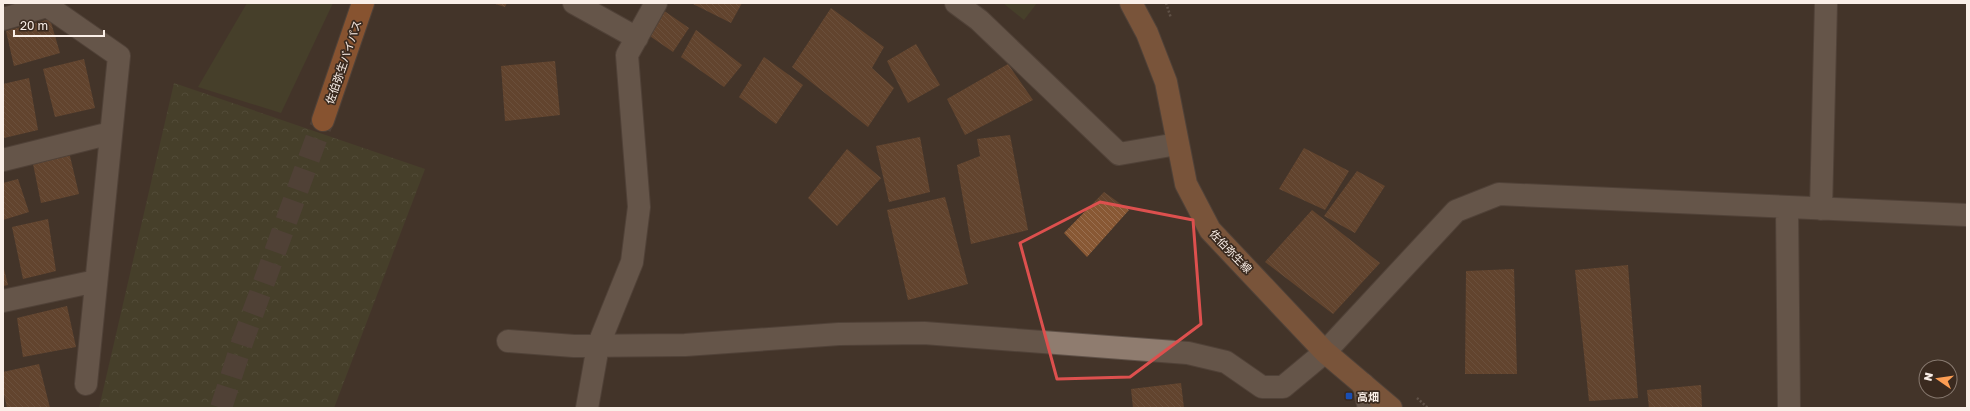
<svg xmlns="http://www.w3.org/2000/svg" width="1970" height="411" font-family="'Golos Text','Noto Sans JP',sans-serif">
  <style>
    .green { fill: #494c2a }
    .forest { fill: url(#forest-crowns) }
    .building { fill: url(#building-back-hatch) }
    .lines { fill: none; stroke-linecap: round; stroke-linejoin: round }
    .highway-tunnel { stroke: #5f5046; stroke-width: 22; stroke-dasharray: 22 11; stroke-linecap: butt }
    .minor-casing { stroke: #605249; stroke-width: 24 }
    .major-casing { stroke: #605249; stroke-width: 24 }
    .highway-casing { stroke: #605249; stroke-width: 24 }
    .path { stroke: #817369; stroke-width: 2.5; stroke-dasharray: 2 2; stroke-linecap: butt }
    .minor { stroke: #8f7c6f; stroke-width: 22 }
    .major { stroke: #bb7a4f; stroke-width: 22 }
    .highway { stroke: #d97839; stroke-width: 22 }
    .marked { fill: none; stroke: #dd504e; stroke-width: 3; stroke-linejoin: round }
    .transit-dot { fill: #1a4fb4; stroke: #3a2a1f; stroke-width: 1.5 }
    .labels { text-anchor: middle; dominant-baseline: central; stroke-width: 3.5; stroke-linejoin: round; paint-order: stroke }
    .street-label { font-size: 11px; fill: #faefe8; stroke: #3a2a1f }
    .poi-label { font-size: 11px; font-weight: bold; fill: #faefe8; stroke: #3a2a1f; text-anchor: start }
  </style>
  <defs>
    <pattern id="forest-crowns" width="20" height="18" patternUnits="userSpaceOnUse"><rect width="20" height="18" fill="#494c2a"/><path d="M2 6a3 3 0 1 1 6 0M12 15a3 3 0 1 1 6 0" fill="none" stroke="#646649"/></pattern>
    <pattern id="building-back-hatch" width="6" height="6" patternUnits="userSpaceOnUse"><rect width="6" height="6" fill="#885834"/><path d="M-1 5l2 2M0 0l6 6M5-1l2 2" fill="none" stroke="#9a7051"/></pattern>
  </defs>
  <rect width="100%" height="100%" fill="#443429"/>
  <path class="green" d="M247 3H333L281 113 198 87Z
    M1003 3H1037L1024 20Z"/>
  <path class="forest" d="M174 83 425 169 334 408H99Z"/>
  <path class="building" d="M492 3H507L505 7Z
    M691 3H742L731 23Z
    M660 8 689 28 673 52 644 32Z
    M831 8 884 47 872 68 894 88 868 127 792 67Z
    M50 19 60 53 14 66 6 31Z
    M696 30 742 65 724 87 681 57Z
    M916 44 940 85 908 103 887 61Z
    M764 57 803 85 776 124 739 97Z
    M84 59 95 108 55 117 43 69Z
    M555 61 560 115 505 121 501 66Z
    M1008 64 1033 100 965 135 947 99Z
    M29 78 38 130 4 138 3 84Z
    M1010 135 1028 230 971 244 957 165 980 156 977 139Z
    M920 137 930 192 889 202 876 146Z
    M1304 148 1349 171 1325 210 1279 189Z
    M847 149 881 178 837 226 808 198Z
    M69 152 79 194 41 203 32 159Z
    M1357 171 1385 186 1355 233 1324 216Z
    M18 179 29 212 3 220V183Z
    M1104 192 1129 210 1087 257 1064 233Z
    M945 197 968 284 908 300 887 210Z
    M1312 210 1380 263 1333 314 1265 262Z
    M48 219 56 271 23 279 12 227Z
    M3 265 8 285 3 286Z
    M1628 265 1638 398 1589 401 1575 270Z
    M1514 269 1517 374H1465L1466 271Z
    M67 306 76 347 23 357 17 318Z
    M39 364 50 408H7L3 390V372Z
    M1181 383 1184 408H1133L1131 389Z
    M1701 385 1702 408H1649L1647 390Z"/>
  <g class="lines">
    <path class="highway-tunnel" d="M221 408 243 340 323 120"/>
    <defs>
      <path id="minor" d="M43 3 119 56 86 384
        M574 3 637 38
        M956 3 979 20 1119 154 1177 144
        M3 19 47 6
        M3 160 111 133
        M1787 207 1789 408
        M1821 209 1826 3
        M3 301 96 281
        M508 341 574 346 685 345 839 334 924 333 1188 353 1226 362 1262 387H1283L1325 352 1456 211 1499 194 1967 215
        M1363 384 1369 408
        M587 408 598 346 632 262 639 207 627 55 656 3"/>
      <path id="major" d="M1131 3 1147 33 1166 82 1186 184 1210 230 1325 352 1391 408"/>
      <path id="highway" d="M323 120 363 3"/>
    </defs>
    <use href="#minor" class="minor-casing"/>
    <use href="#major" class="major-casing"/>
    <use href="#highway" class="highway-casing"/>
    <path class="path" d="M1166 3 1171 18
      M1417 398 1428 408"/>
    <use href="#minor" class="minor"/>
    <use href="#major" class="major"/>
    <use href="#highway" class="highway"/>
  </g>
  <path d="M0 0H1970V411H0ZM1100 202 1193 220 1201 324 1130 377 1057 379 1020 243Z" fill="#443429" fill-opacity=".55" fill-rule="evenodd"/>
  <path class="marked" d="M1100 202 1193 220 1201 324 1130 377 1057 379 1020 243Z"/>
  <rect class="transit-dot" x="1345" y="392" width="8" height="8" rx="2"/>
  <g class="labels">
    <g class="street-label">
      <text transform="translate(343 62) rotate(-71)">佐伯弥生バイパス</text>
      <text transform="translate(1231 251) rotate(46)">佐伯弥生線</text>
    </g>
    <g class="poi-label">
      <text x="1357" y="396">高畑</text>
    </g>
  </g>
  <rect width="1970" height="411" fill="none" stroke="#faefe8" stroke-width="8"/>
  <g transform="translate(1938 379) rotate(283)"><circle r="19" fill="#3a2a1f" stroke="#87796f"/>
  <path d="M0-3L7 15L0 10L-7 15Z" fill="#fc9d53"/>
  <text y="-6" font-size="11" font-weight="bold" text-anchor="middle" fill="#faefe8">N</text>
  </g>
  <path d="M14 30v6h90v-6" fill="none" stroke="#faefe8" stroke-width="2"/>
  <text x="20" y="30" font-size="12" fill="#faefe8" stroke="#3a2a1f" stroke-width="3" paint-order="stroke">20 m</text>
</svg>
